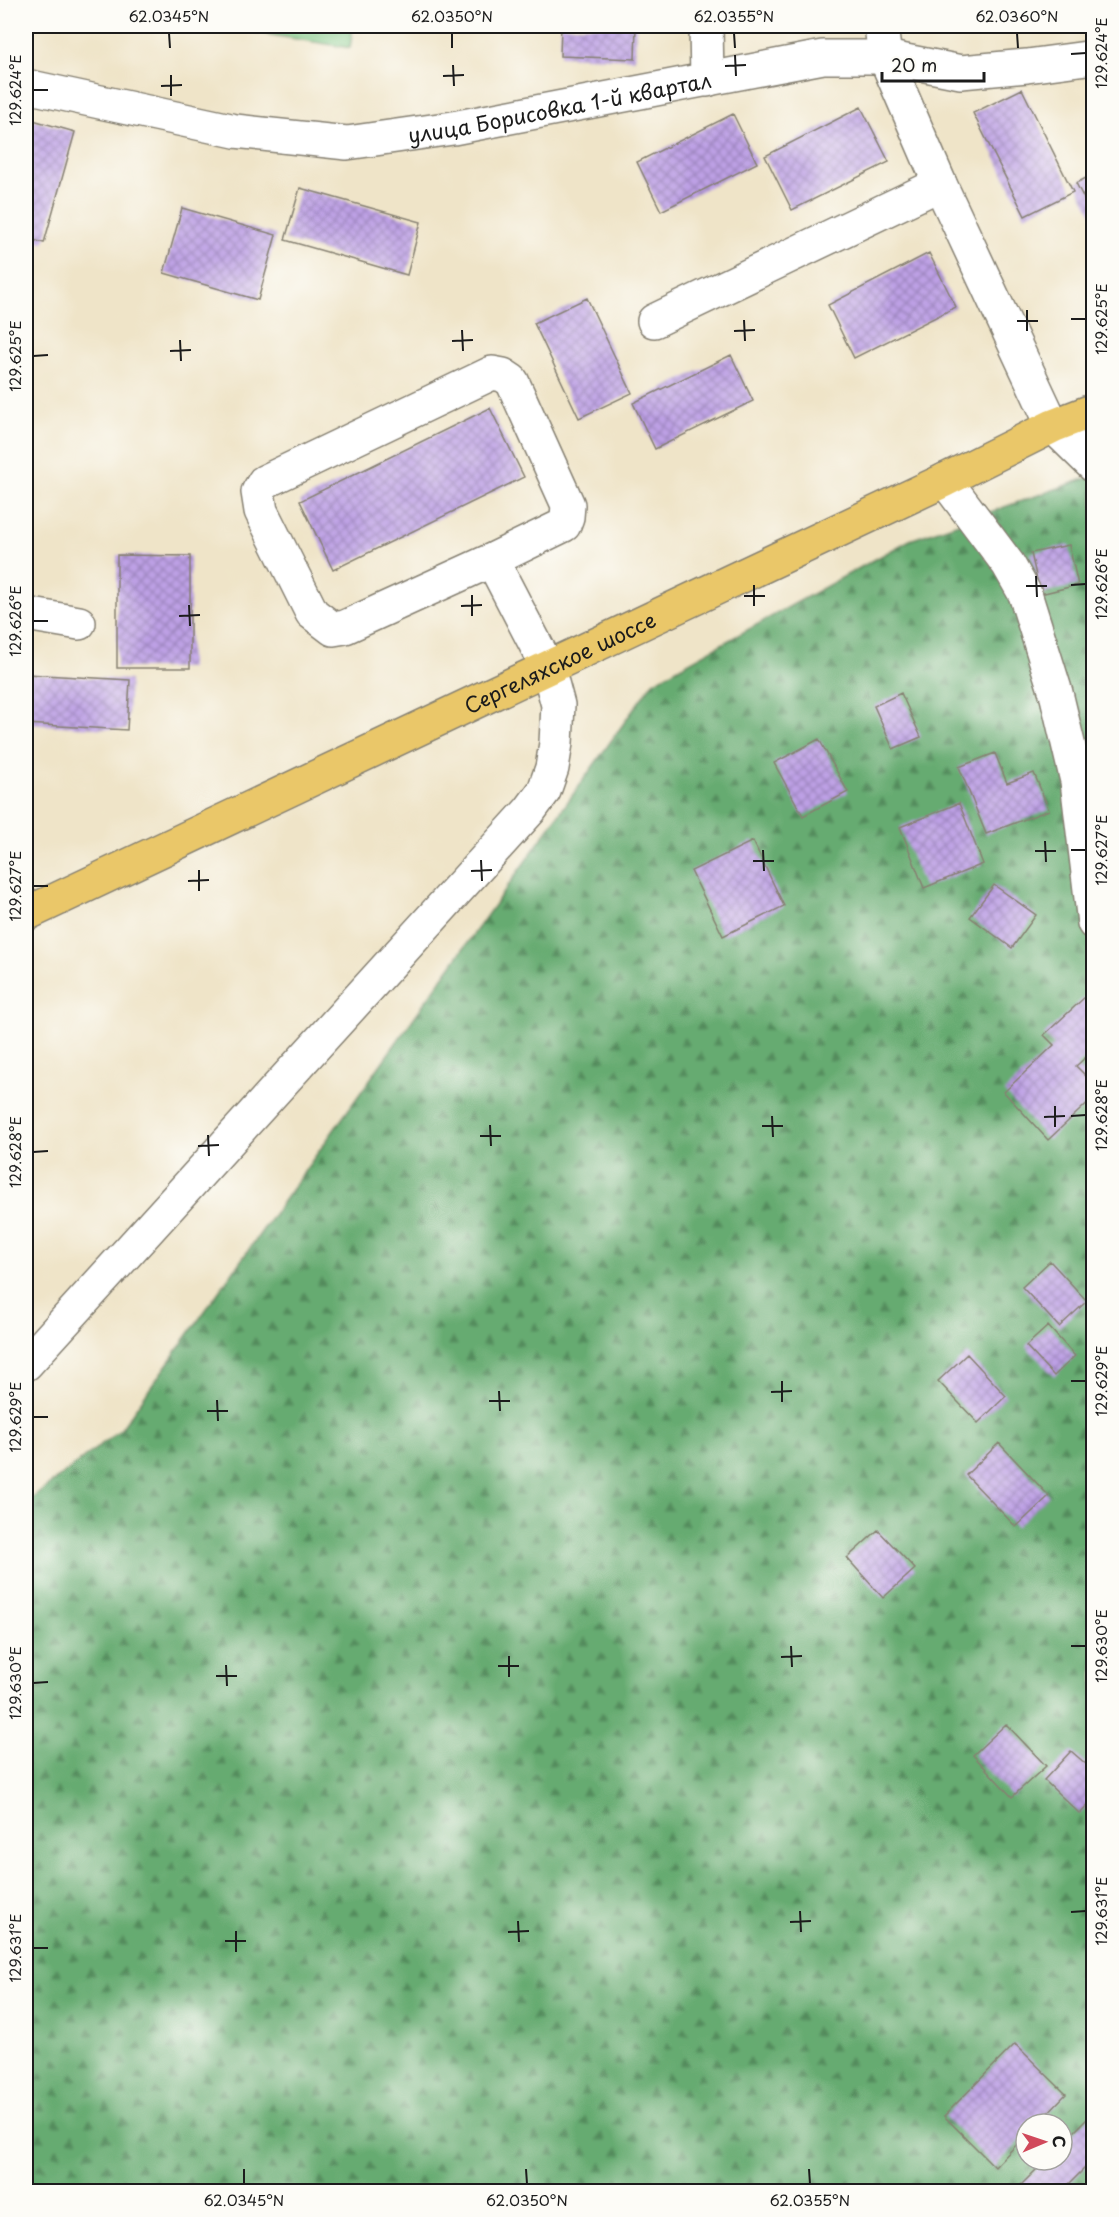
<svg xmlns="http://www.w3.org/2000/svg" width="1119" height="2217" font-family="'Playpen Sans',sans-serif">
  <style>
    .forest { fill: url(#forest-firs); stroke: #416446; stroke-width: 1.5; fill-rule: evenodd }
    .pitch { fill: #7ec683; stroke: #4d7150; stroke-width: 1.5 }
    .building { fill: url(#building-cross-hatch) }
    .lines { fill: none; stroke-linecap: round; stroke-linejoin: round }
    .minor-casing { stroke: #868072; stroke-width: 36 }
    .major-casing { stroke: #868072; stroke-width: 36 }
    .minor { stroke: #fff; stroke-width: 33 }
    .major { stroke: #eac769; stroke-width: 33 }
    .ticks { fill: none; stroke: #1c1c1c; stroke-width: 2 }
    .labels { text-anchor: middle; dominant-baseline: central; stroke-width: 4.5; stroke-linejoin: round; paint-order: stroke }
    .street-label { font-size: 21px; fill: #1c1c1c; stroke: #fdfcf7 }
    .neatline { fill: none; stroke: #1c1c1c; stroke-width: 2 }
    .ticks-label { font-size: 15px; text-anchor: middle; fill: #1c1c1c }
  </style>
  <defs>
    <pattern id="forest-firs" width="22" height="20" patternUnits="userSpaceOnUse" patternTransform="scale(1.5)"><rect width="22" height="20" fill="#66ab71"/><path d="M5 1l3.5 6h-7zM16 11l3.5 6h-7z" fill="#538a5c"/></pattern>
    <pattern id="building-cross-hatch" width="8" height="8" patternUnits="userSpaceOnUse" patternTransform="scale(1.5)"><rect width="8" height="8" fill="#bda0e5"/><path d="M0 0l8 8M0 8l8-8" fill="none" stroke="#9982b9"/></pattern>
  </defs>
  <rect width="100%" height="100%" fill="#fdfcf7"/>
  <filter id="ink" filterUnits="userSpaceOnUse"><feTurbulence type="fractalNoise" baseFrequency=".0167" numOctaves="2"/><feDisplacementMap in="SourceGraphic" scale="12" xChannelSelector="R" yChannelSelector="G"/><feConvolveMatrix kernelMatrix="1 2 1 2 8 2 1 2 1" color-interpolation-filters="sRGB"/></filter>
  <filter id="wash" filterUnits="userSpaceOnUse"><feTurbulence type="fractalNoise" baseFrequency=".008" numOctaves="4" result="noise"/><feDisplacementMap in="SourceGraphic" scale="24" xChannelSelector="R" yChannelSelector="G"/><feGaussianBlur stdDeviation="1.35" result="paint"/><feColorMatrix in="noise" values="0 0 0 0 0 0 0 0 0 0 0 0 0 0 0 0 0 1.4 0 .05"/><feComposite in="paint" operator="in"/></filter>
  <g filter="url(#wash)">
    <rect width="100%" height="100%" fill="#efe4c8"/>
    <path class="forest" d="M1093 476V2188L1090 2192H26V1503L121 1429 653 682 910 540ZM1026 2124H1062V2160H1026Z"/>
    <path class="pitch" d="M217 26H353L350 48Z"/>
    <g id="blocks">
      <path class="building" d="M561 26H636L635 59 560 56Z
        M1022 89 1073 192 1025 216 973 113Z
        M861 107 889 162 792 210 765 156Z
        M733 114 757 163 661 211 637 162Z
        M26 118 75 132 44 243 26 238Z
        M1094 174V218L1076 183Z
        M300 188 421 222 407 275 285 240Z
        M182 208 276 235 258 300 164 273Z
        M929 253 956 307 854 358 828 305Z
        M587 298 632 393 579 418 534 323Z
        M731 355 753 401 655 449 633 403Z
        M490 408 524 477 333 570 300 501Z
        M1069 545 1078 585 1040 594 1031 553Z
        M117 555 190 556V668H117Z
        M26 674 130 680 127 730 26 724Z
        M901 693 921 737 893 749 874 706Z
        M819 739 848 792 803 816 774 763Z
        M995 753 1007 783 1034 773 1049 810 986 834 959 767Z
        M959 803 983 864 924 888 900 827Z
        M753 841 784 906 723 936 691 871Z
        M994 885 1036 915 1012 948 970 917Z
        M1085 997 1094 1006V1050L1076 1066 1094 1084V1097L1048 1140 1004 1092 1054 1045 1044 1035Z
        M1050 1261 1087 1301 1059 1327 1022 1287Z
        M1048 1326 1075 1356 1054 1376 1026 1346Z
        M967 1354 1006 1396 978 1423 938 1381Z
        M999 1443 1049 1496 1016 1527 966 1475Z
        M878 1530 915 1569 883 1598 847 1558Z
        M1006 1724 1046 1766 1012 1797 973 1755Z
        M1071 1751 1094 1771V1799L1080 1814 1044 1780Z
        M1015 2044 1066 2094 1037 2124H1026V2135L995 2167 944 2116Z
        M1092 2114 1094 2159 1061 2192H1023L1019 2187 1046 2160H1062V2144Z"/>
    </g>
  </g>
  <g filter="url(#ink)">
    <use href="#blocks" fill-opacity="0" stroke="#868072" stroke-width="1.5"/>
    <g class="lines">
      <defs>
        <g id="minor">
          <path d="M706 26 707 80"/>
          <path d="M881 26 885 57 940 184 1053 426 1094 466"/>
          <path id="s1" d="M26 86 235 131 347 143 453 128 823 57H885L961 72 1027 66 1094 57"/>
          <path d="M654 321 940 184"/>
          <path d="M945 480 1008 564 1025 594 1056 693 1077 781 1094 923"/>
          <path d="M26 614 79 623"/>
          <path d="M26 1364 530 810 544 791 552 768 556 743 558 705 548 668 492 560 564 525 567 517 568 505 512 381 503 375 492 373 264 482 258 492 261 511 312 613 333 629 345 627 492 560"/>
        </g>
        <g id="major">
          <path id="s2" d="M26 914 945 480 1053 426 1094 410"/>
        </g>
      </defs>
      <use href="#minor" class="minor-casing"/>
      <use href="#major" class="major-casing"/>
      <use href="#minor" class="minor"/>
      <use href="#major" class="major"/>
    </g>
  </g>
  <path class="ticks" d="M169 33 170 48M452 33V48M734 33 735 48M1017 33 1018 48M1071 54 1086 53M735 55 736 76M453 65 454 86M725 66 746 65M171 75V96M443 76 464 75M161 86 182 85M33 90H48M1027 310V331M1071 319H1086M744 320 745 341M1017 321H1038M462 330 463 351M734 331 755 330M180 340 181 361M452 341 473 340M170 351 191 350M33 356 48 355M1036 576 1037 597M754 585V606M1071 585 1086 584M1026 586H1047M472 595V616M744 596H765M189 605 190 626M461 606 482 605M179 616 200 615M33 621H48M1045 841 1046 862M763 850 764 871M1071 850H1086M1035 851H1056M481 860 482 881M753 861H774M199 870V891M471 871 492 870M188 881 209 880M33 886H48M1055 1106V1127M772 1116 773 1137M1071 1116 1086 1115M1044 1117 1065 1116M490 1125 491 1146M762 1126H783M208 1135 209 1156M480 1136H501M198 1146 219 1145M33 1152 48 1151M782 1381V1402M1071 1381H1086M499 1391 500 1411M771 1392 792 1391M217 1400 218 1421M489 1401H510M207 1411H228M33 1417H48M791 1646 792 1667M1071 1646H1086M509 1656V1677M781 1657 802 1656M226 1665 227 1686M498 1666H519M216 1676H237M33 1683 48 1682M800 1911 801 1932M1071 1912 1086 1911M518 1921 519 1942M790 1922 811 1921M236 1931V1952M508 1932 529 1931M225 1941H246M33 1948H48M244 2169V2184M526 2169 527 2184M809 2169 810 2184"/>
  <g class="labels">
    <g class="street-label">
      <text stroke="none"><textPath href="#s1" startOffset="542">улица Борисовка 1-й квартал</textPath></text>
      <text stroke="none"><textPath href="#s2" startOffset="590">Сергеляхское шоссе</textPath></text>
    </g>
  </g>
  <rect width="1119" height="2217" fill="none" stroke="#fdfcf7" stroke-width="66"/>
  <g transform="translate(1044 2142) rotate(88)"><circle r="28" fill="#fdfcf7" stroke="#a3a29f" stroke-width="1.5"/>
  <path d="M0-4.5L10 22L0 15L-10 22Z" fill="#d1495b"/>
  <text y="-9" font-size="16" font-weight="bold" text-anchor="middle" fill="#1c1c1c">С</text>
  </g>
  <path d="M882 72v9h102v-9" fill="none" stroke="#1c1c1c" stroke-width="3"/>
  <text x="891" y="72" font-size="18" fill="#1c1c1c" stroke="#fdfcf7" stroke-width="4.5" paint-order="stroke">20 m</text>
  <rect x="33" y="33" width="1053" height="2151" class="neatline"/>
  <g class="ticks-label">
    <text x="169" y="22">62.0345°N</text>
    <text x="452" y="22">62.0350°N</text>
    <text x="734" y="22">62.0355°N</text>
    <text x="1017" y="22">62.0360°N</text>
    <text transform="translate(1102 53) rotate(-90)" y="5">129.624°E</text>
    <text transform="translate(16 90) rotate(-90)" y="5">129.624°E</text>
    <text transform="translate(1102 319) rotate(-90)" y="5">129.625°E</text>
    <text transform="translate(16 356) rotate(-90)" y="5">129.625°E</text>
    <text transform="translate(1102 584) rotate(-90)" y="5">129.626°E</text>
    <text transform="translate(16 621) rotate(-90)" y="5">129.626°E</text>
    <text transform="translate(1102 850) rotate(-90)" y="5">129.627°E</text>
    <text transform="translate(16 886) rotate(-90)" y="5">129.627°E</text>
    <text transform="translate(1102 1115) rotate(-90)" y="5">129.628°E</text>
    <text transform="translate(16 1152) rotate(-90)" y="5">129.628°E</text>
    <text transform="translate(1102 1381) rotate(-90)" y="5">129.629°E</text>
    <text transform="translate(16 1417) rotate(-90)" y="5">129.629°E</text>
    <text transform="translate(1102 1646) rotate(-90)" y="5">129.630°E</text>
    <text transform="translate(16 1683) rotate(-90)" y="5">129.630°E</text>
    <text transform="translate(1102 1911) rotate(-90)" y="5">129.631°E</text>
    <text transform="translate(16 1948) rotate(-90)" y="5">129.631°E</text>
    <text x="244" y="2206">62.0345°N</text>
    <text x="527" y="2206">62.0350°N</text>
    <text x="810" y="2206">62.0355°N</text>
  </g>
</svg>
